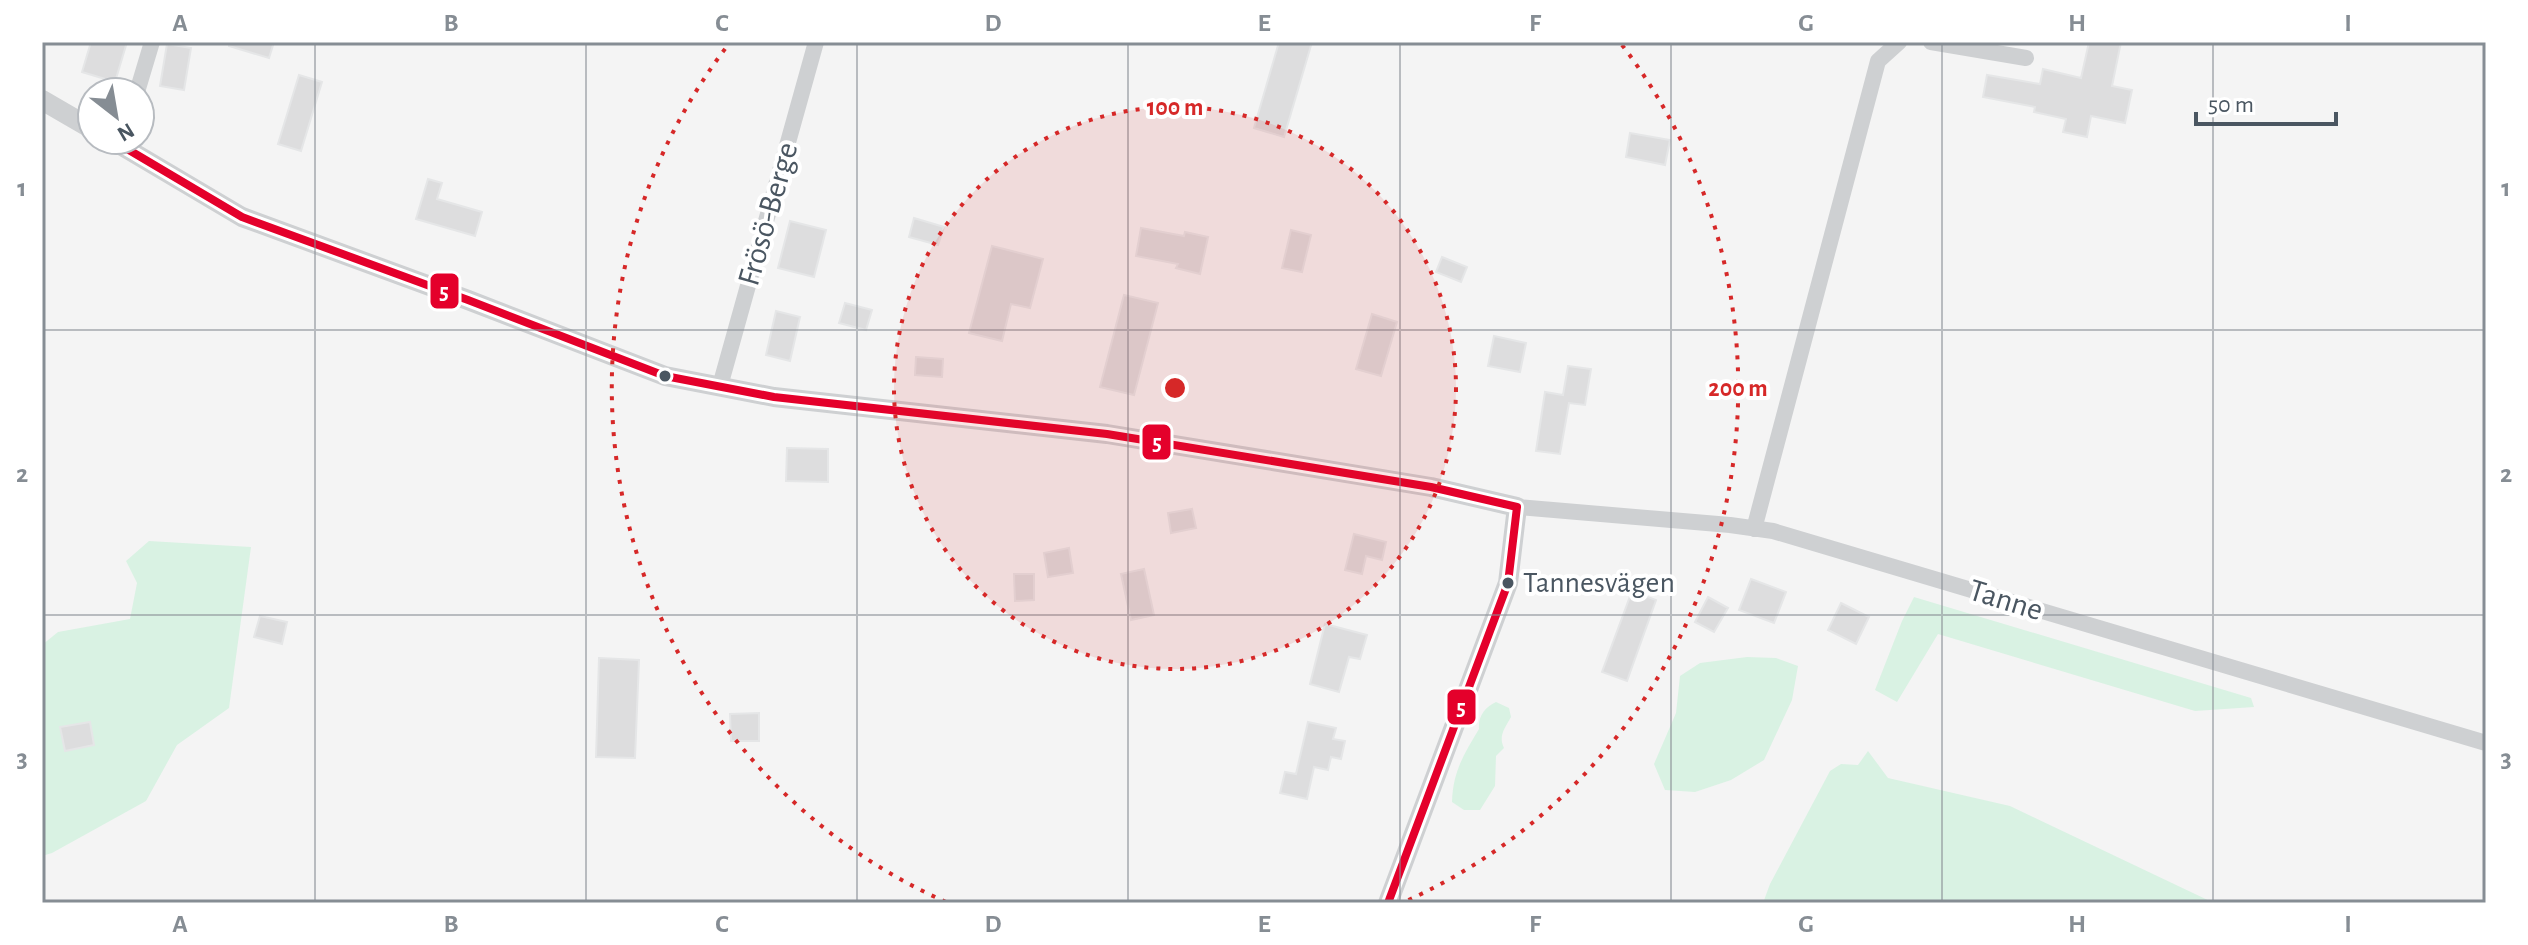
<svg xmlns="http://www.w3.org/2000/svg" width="2528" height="945" font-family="'Alegreya Sans',sans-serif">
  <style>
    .green { fill: #d9f2e3 }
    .building { fill: #ddddde; stroke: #e5e6e7; stroke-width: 2 }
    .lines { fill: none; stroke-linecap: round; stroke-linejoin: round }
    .minor { stroke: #ced0d2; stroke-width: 16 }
    .tertiary { stroke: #ced0d2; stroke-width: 20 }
    .bus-1-casing { stroke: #fff; stroke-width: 14 }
    .bus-1 { stroke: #e4002b; stroke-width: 8 }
    .grid { fill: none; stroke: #868d94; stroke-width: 2; stroke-opacity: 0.55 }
    .ring { fill: none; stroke: #d62828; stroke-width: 4; stroke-dasharray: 4 8 }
    .bus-dot { fill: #4a5661; stroke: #fff; stroke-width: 3 }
    .labels { text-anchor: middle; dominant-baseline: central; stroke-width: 8; stroke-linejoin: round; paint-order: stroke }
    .bus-label { font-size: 30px; fill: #4a5661; stroke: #fff; text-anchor: start }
    .street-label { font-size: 32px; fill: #4a5661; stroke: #fff }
    .centre { fill: #d62828; stroke: #fff; stroke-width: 4 }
    .ring-label { font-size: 24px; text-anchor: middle; font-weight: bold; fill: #d62828; stroke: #fff; stroke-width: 8; stroke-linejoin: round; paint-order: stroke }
    .line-badge { stroke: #fff; stroke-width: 3 }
    .badge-label { font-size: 22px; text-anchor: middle; font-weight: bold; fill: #fff }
    .neatline { fill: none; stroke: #868d94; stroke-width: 3 }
    .grid-label { font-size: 26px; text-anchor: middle; font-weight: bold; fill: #868d94 }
  </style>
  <rect width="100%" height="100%" fill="#f4f4f4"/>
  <path class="green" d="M149 541 251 547 229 708 177 745 146 801 52 853 42 856V645L58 632 130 619 137 583 126 561Z
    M1914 597 2251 698 2254 707 2195 711 1938 634 1897 702 1875 690 1902 621Z
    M1747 657 1776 658 1798 666 1792 700 1764 760 1731 780 1695 792 1665 790 1654 764 1676 713 1680 676 1700 663Z
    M1496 702 1509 708 1511 717C1505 728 1498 736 1504 748L1496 756 1495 786 1480 810H1464L1452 802C1453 771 1464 754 1479 729 1478 716 1485 707 1496 702Z
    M1868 751 1888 778 2010 806 2214 903H1763L1770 884 1830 771 1841 764 1858 765Z"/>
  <path class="building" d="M91 42H127L115 82 82 72Z
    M229 42H274L269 58 229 46Z
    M1279 42H1312L1284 137 1254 128Z
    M2089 42H2121L2112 86 2132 90 2125 123 2091 116 2087 137 2063 132 2066 119 2034 112 2035 107 1983 97 1987 75 2040 84 2043 69 2081 78Z
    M167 44 191 48 184 90 160 86Z
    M299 75 322 82 301 151 278 144Z
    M1630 133 1670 140 1665 165 1626 157Z
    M428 179 442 183 437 199 482 212 475 236 416 219Z
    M914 218 944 227 938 245 909 237Z
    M790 221 826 230 814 277 778 268Z
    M1141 228 1184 236 1185 232 1208 237 1200 274 1176 268 1178 264 1136 256Z
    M1291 230 1311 235 1302 272 1282 268Z
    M992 246 1043 259 1030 308 1011 304 1002 341 969 333Z
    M1442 257 1467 267 1461 282 1436 272Z
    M1124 295 1158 303 1134 395 1100 387Z
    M845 303 872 310 866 330 839 323Z
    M776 311 800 317 790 361 766 355Z
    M1372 314 1397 322 1381 376 1356 369Z
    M1494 336 1526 343 1520 372 1488 366Z
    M916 357 943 359 942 377 915 375Z
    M1568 366 1591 369 1585 405 1569 403 1560 454 1536 451 1545 392 1563 395Z
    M787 448 828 449V482L786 481Z
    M1192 509 1196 528 1171 533 1168 513Z
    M1354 534 1386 542 1382 560 1366 556 1362 574 1345 570Z
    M1069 548 1073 573 1048 577 1044 553Z
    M1144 569 1154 615 1131 620 1121 574Z
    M1014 574H1034V600L1015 601Z
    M1751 579 1786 592 1774 623 1739 610Z
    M1632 591 1656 600 1627 681 1602 672Z
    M1708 597 1728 608 1714 632 1695 622Z
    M1841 603 1869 617 1856 644 1828 630Z
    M260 616 287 622 282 644 254 637Z
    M1325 624 1367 635 1360 659 1349 657 1339 692 1310 684Z
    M599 658 639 660 635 758 596 757Z
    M759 713V741H731L730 714Z
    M90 722 94 745 65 751 60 727Z
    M1308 722 1336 728 1333 739 1345 741 1341 759 1331 757 1328 770 1314 767 1307 799 1280 793 1285 772 1296 774Z"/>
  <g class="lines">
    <path class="minor" d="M1931 42 2026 58
      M137 92 152 42
      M720 386 816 42
      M1517 507 1730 525 1773 531 2486 743
      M1754 529 1878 61 1899 42"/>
    <path class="tertiary" d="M42 100 92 129
      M112 140 242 217 468 300 665 376 774 397 1107 434 1431 487 1517 507 1508 583 1388 903"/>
    <defs>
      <path id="bus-1" d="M112 140 242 217 468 300 665 376 774 397 1107 434 1431 487 1517 507
        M1388 903 1508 583 1517 507"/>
    </defs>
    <use href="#bus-1" class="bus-1-casing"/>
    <use href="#bus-1" class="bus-1"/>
  </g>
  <path class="grid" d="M315 42V903M586 42V903M857 42V903M1128 42V903M1400 42V903M1671 42V903M1942 42V903M2213 42V903M42 330H2486M42 615H2486"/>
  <circle cx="1175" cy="388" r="281" fill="#d62828" fill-opacity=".12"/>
  <g class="ring">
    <circle cx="1175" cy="388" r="281"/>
    <path d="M946 902A563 563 0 0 1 728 45M1622 45A563 563 0 0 1 1404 902"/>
  </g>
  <g class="bus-dot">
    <circle cx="665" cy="376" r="7"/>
    <circle cx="1508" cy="583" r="7"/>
  </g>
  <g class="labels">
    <g class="bus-label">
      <text x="1523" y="583">Tannesvägen</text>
    </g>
    <g class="street-label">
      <text transform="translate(768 214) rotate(-74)">Frösö-Berge</text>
      <text transform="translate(2006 600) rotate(17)">Tanne</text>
    </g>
  </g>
  <circle cx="1175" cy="388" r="12" class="centre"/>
  <g class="ring-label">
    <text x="1175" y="115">100 m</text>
    <text x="1738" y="396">200 m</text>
  </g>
  <g class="line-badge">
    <rect x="429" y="272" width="31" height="38" rx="8" fill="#e4002b"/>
    <rect x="1141" y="423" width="31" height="38" rx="8" fill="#e4002b"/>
    <rect x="1446" y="688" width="31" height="38" rx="8" fill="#e4002b"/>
  </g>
  <g class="badge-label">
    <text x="444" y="299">5</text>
    <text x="1157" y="450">5</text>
    <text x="1461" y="715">5</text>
  </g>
  <rect width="2528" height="945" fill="none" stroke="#ffffff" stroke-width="88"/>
  <g transform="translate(116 116) rotate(149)"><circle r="38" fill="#ffffff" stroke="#b7bbc0" stroke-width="2"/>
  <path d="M0-6L14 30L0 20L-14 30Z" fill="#868d94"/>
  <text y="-12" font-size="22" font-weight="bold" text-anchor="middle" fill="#4a5661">N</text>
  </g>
  <path d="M2196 112v12h140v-12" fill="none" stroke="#4a5661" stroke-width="4"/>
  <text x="2208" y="112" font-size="24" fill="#4a5661" stroke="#ffffff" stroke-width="6" paint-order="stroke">50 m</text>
  <rect x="44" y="44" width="2440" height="857" class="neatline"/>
  <g class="grid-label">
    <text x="180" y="31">A</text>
    <text x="451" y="31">B</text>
    <text x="722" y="31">C</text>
    <text x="993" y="31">D</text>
    <text x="1264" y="31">E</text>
    <text x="1535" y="31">F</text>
    <text x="1806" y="31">G</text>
    <text x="2077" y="31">H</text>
    <text x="2348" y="31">I</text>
    <text x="22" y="196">1</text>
    <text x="2506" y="196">1</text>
    <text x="22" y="482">2</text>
    <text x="2506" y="482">2</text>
    <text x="22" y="767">3</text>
    <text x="2506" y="767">3</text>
    <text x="180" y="932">A</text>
    <text x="451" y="932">B</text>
    <text x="722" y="932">C</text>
    <text x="993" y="932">D</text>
    <text x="1264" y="932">E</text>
    <text x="1535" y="932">F</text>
    <text x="1806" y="932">G</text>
    <text x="2077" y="932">H</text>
    <text x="2348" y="932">I</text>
  </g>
</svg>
